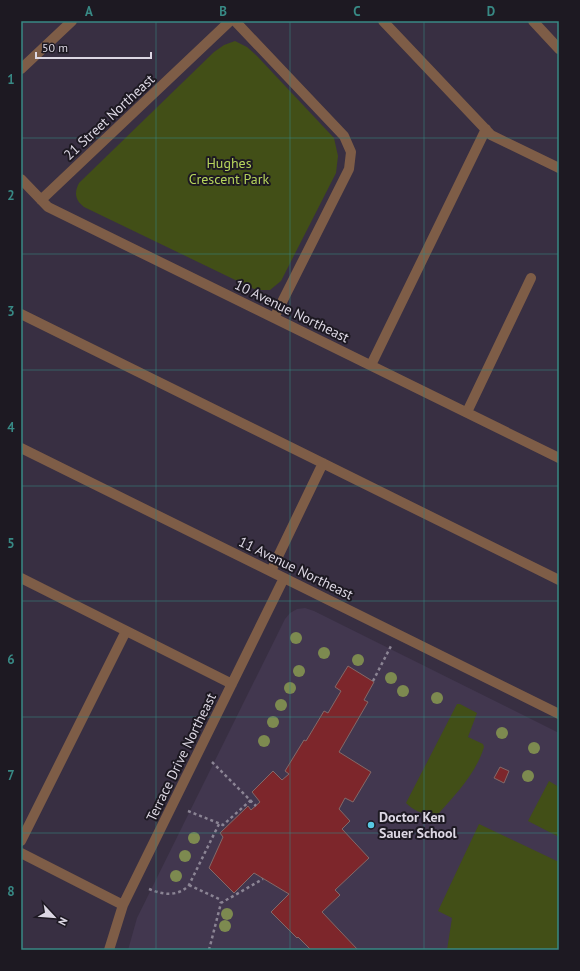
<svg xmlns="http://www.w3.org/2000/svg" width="580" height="971" font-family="'PT Sans',sans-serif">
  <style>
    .built { fill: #42374f }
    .green { fill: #424f17 }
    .building { fill: #7d262b; stroke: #836968 }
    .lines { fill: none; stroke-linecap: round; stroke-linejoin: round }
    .path { stroke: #8b8494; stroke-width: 2.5; stroke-dasharray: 3 3; stroke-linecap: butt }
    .minor { stroke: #7e5d47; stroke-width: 10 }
    .tree { fill: #7d8a50 }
    .grid { fill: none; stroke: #388985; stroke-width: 1; stroke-opacity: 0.55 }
    .poi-dot { fill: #58c9e3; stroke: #1d1922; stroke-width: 1.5 }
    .labels { text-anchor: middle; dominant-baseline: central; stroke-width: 4; stroke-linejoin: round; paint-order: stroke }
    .street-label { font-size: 14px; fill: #dcd7e3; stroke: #1d1922 }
    .park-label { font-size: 14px; fill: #b6d45c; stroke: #1d1922 }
    .poi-label { font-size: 14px; font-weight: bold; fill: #dcd7e3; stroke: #1d1922; text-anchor: start }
    .neatline { fill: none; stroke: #388985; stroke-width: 1.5 }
    .grid-label { font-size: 13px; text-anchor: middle; font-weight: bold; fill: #388985 }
  </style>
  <rect width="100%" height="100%" fill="#382f42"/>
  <path class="built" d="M305 608 314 611 559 733V950H128L137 918 285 619 290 613 297 609Z"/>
  <path class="green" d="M235 41 247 47 257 56 334 138 338 156 336 173 281 281 270 290H256L84 207C75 200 74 193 79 183L214 52 224 45Z
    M457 704H460L477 713 468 737 483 744 484 747C476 773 457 793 439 813 429 818 414 811 406 803Z
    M549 781 559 787V837L528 821Z
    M479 824 559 862V950H521L516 948 515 950H447L452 918 438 911Z"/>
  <path class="building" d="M348 666 374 682 364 700 368 702 339 752 371 772 353 802 345 798 339 809 350 821 342 829 369 858 335 890 340 895 322 912 358 950H311L298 937 297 938 271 912 289 894 254 873 234 893 209 868 223 837 220 833 248 806 251 810 260 802 252 792 273 771 282 780 289 774 285 771 304 740 306 741 324 711 328 713 341 691 335 687Z
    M500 767 509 771 504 783 494 778Z"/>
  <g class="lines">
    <path class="path" d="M373 681 392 644
      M212 762 256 806
      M188 811 223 825 251 800
      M189 885 219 899 221 903
      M149 889C163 895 178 897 189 885L219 824
      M209 950 221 903 263 879"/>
    <path class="minor" d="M235 21 344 136 351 152 349 169 274 318
      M383 21 491 135 559 168
      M533 21 559 49
      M21 69 72 21
      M21 179 48 207 559 458
      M41 200 230 21
      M21 314 559 580
      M371 365 486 129
      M467 412 531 278
      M21 448 559 714
      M271 571 323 463
      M21 578 232 684
      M21 841 126 631
      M21 853 123 905
      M109 950 123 905 284 578"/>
  </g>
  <g class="tree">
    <circle cx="296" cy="638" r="6"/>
    <circle cx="324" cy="653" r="6"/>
    <circle cx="358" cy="660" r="6"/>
    <circle cx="299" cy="671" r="6"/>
    <circle cx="391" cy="678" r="6"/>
    <circle cx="290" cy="688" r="6"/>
    <circle cx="403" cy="691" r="6"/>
    <circle cx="437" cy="698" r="6"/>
    <circle cx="281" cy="705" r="6"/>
    <circle cx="273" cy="722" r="6"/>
    <circle cx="502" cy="733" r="6"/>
    <circle cx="264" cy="741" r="6"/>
    <circle cx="534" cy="748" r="6"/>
    <circle cx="528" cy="776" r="6"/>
    <circle cx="194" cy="838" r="6"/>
    <circle cx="185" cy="856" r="6"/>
    <circle cx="176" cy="876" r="6"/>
    <circle cx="227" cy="914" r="6"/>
    <circle cx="225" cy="926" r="6"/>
  </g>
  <path class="grid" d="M156 21V950M290 21V950M424 21V950M21 138H559M21 254H559M21 370H559M21 486H559M21 601H559M21 717H559M21 833H559"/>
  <circle class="poi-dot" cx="371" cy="825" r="4"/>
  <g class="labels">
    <g class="street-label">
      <text transform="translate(109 117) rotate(-43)">21 Street Northeast</text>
      <text transform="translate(292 311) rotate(26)">10 Avenue Northeast</text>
      <text transform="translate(296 568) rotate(26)">11 Avenue Northeast</text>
      <text transform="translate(181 757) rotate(-64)">Terrace Drive Northeast</text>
    </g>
    <g class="park-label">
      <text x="229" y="163">Hughes<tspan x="229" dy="16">Crescent Park</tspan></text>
    </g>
    <g class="poi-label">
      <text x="379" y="817">Doctor Ken<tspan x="379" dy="16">Sauer School</tspan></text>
    </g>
  </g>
  <rect width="580" height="971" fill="none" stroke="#1d1922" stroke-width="44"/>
  <g transform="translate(54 917) rotate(116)" stroke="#1d1922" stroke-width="3" paint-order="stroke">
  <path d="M0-3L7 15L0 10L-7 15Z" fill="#dcd7e3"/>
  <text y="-6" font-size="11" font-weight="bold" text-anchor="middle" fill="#dcd7e3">N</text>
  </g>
  <path d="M36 52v6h115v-6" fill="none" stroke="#dcd7e3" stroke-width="2"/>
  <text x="42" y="52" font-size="12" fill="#dcd7e3" stroke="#1d1922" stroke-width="3" paint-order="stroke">50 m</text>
  <rect x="22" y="22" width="536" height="927" class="neatline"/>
  <g class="grid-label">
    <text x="89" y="16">A</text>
    <text x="223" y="16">B</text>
    <text x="357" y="16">C</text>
    <text x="491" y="16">D</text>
    <text x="11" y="84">1</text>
    <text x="11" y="200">2</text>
    <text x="11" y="316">3</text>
    <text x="11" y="432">4</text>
    <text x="11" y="548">5</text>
    <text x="11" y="664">6</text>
    <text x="11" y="780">7</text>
    <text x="11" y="896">8</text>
  </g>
</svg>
